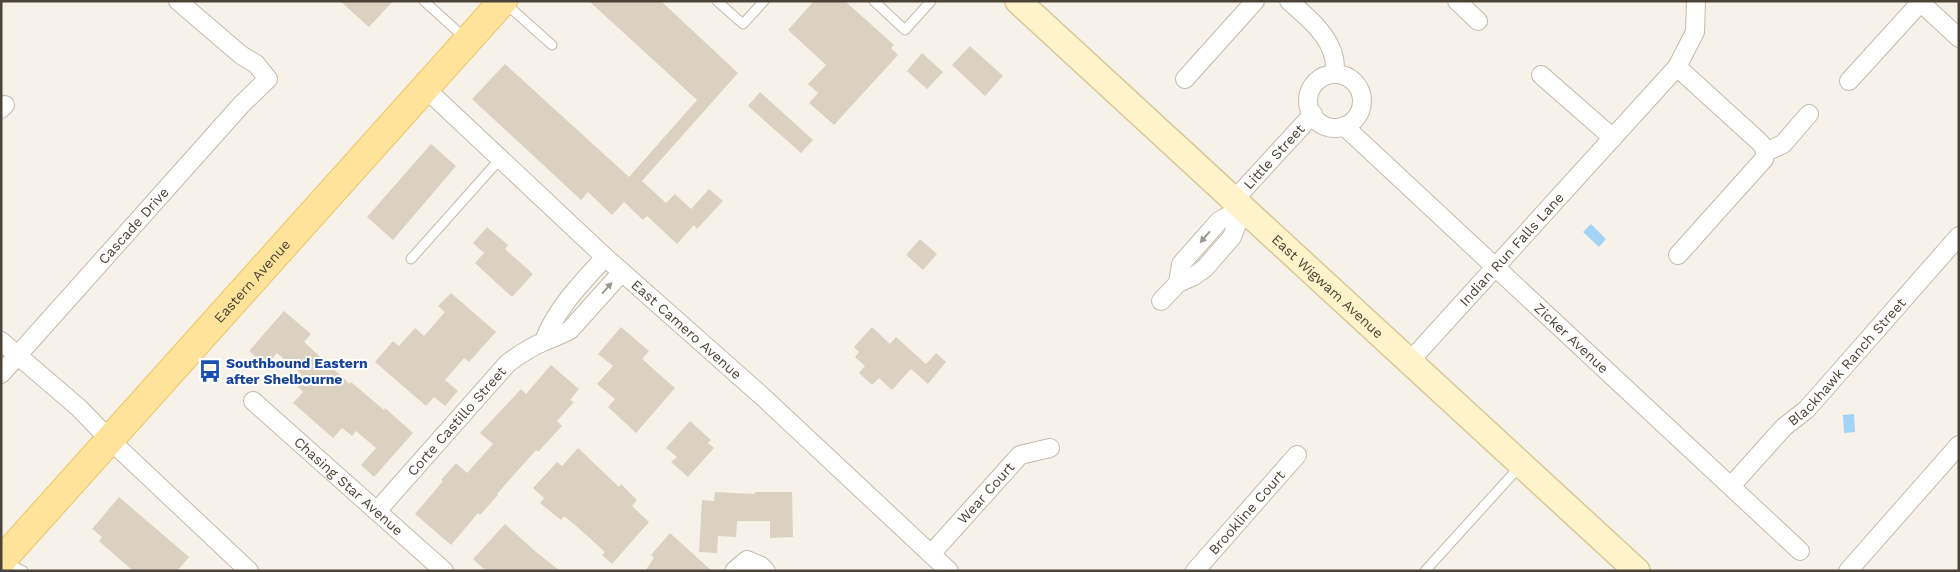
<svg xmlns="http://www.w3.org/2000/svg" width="1960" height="572" font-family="'Work Sans',sans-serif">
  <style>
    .water { fill: #a3d3f6 }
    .building { fill: #dbd1c1 }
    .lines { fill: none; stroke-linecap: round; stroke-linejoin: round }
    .service-casing { stroke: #c2bbac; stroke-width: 11 }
    .minor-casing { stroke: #c2bbac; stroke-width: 20 }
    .secondary-casing { stroke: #d9c797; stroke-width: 28 }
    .primary-casing { stroke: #ecc462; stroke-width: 30 }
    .service { stroke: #fff; stroke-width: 9 }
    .minor { stroke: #fff; stroke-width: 18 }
    .secondary { stroke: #fff3cb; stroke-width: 25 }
    .primary { stroke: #ffe39a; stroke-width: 28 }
    .oneway { fill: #9c9891 }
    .labels { text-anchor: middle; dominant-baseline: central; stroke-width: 4; stroke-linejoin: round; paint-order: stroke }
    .street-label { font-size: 14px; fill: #4b4337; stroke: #fff }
    .transit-label { font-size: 14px; font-weight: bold; fill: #164399; stroke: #fff; text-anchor: start }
  </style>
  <rect width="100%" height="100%" fill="#f6f2ea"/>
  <path class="water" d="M1591 224 1606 239 1599 247 1583 232Z
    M1854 414 1855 432 1844 433 1843 415Z"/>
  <path class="building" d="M340 1H393L369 27Z
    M589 1H661L738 73 642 181 666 203 675 194 691 209 709 189 723 201 697 229 694 225 677 244 647 216 643 220 624 202 612 215 588 192 581 200 472 99 505 64 629 177 697 100Z
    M814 1H845L894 45 891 48 898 55 834 125 809 103 818 93 808 84 826 65 788 30Z
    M970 46 1003 76 985 96 952 65Z
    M922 53 943 72 927 89 907 71Z
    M760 92 813 140 801 153 748 106Z
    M431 144 456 166 393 240 367 217Z
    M487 227 508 245 505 249 533 274 512 297 475 263 484 253 473 243Z
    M920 239 937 254 923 270 906 255Z
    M451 293 496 332 469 362 464 358 445 380 458 391 445 406 434 397 426 406 375 362 393 341 399 346 415 328 424 336 445 312 438 306Z
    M284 311 311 334 304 342 350 384 351 382 384 410 385 408 413 433 374 477 361 465 376 448 356 431 352 436 342 428 333 438 293 403 303 392 294 383 302 375 277 353 266 366 249 351Z
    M621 327 649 351 642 359 675 388 636 433 608 407 615 399 597 384 613 366 598 354Z
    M872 327 890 344 896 337 926 364 936 353 946 362 928 384 911 369 892 390 879 378 872 385 859 373 865 366 855 357 859 352 854 347Z
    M551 365 579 389 570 400 574 402 557 421 562 426 538 452 536 450 497 494 498 495 480 515 478 513 451 545 415 514 443 481 441 480 456 463 467 473 493 444 480 433 521 389 526 394Z
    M690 421 711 440 708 443 714 448 688 477 671 462 677 457 666 448Z
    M578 448 619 487 621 484 637 500 632 506 649 522 612 564 602 555 605 552 575 525 564 516 561 520 540 503 544 498 533 488 557 462 562 466Z
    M715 492 755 494V492H792L793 537 770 538V521H737L736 537 718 536 717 553 699 552 702 500 714 501Z
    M119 497 189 557 177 571H133L99 541 102 537 92 529Z
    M505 524 536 552 560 571H486L473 559Z
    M670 533 712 571H645L654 558 651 555Z"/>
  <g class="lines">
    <defs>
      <path id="service" d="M424 1 466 39
        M717 1 743 24 764 1
        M874 1 905 30 931 1
        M505 3 552 45
        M411 259 500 159
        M5 562 23 571
        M1425 571 1521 465"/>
      <g id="minor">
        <path d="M1289 1C1306 16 1329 34 1334 58 1335 63 1335 69 1335 74"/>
        <path d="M1457 1 1478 21"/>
        <path d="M1919 1 1959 38"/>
        <path d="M1677 67 1754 137C1762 144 1767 148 1764 159L1678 255"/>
        <circle cx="1335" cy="101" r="27"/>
        <path d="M1541 75 1613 138"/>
        <path d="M1185 79 1255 1"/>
        <path d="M1849 81 1920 3"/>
        <path id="s1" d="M425 88 605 257 763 397 949 571"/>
        <path d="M1 109 5 105"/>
        <path id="s2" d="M1344 126 1800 551"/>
        <path d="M1766 152 1783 144 1809 114"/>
        <path id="s3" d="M1234 200 1313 114"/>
        <path d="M1178 283 1181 264 1219 221 1243 208"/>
        <path d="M1161 301 1178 283 1194 276 1205 268 1232 237 1243 208"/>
        <path d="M1 341 79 408 110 440 249 571"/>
        <path d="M544 341C556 308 582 283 605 257"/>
        <path id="s4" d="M1410 361 1677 67 1695 32 1696 1"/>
        <path id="s5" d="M1 374 242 104 268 79 256 64 241 55 178 1"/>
        <path id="s6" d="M253 401 444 571"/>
        <path id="s7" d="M1731 486 1784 427 1807 409 1959 236"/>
        <path id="s8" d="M377 511 508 363C519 355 530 347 543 342 552 338 561 335 570 330L622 272"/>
        <path id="s9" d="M931 554 1020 455 1050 448"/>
        <path d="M734 571 747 560 761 566 766 571"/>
        <path id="s10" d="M1195 571 1297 455"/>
        <path d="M1848 571 1959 445"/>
      </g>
      <g id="secondary">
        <path id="s11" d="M1018 1 1637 571"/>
      </g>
      <g id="primary">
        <path id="s12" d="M1 561 503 1"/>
      </g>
    </defs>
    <use href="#service" class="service-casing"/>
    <use href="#minor" class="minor-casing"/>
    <use href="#secondary" class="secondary-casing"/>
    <use href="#primary" class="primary-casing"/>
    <use href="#service" class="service"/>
    <use href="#minor" class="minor"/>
    <use href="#secondary" class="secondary"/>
    <use href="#primary" class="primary"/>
  </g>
  <defs><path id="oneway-solid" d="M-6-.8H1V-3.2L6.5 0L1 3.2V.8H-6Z" transform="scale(1.25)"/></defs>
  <g class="oneway">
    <use href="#oneway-solid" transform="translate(1205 237) rotate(131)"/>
    <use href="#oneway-solid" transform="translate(607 288) rotate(-48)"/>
  </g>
  <defs>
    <symbol id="bus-bare" viewBox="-9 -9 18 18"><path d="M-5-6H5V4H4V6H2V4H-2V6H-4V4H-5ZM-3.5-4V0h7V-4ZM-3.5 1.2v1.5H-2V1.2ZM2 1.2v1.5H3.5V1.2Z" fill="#1a4fb4" stroke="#fff" stroke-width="2.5" paint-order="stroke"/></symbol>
  </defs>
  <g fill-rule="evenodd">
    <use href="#bus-bare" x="194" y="355" width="32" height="32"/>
  </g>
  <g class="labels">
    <g class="street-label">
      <text stroke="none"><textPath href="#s3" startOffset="59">Little Street</textPath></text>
      <text stroke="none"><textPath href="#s5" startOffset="199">Cascade Drive</textPath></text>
      <text stroke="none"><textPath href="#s4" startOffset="151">Indian Run Falls Lane</textPath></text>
      <text stroke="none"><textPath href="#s12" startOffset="376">Eastern Avenue</textPath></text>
      <text stroke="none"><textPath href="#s11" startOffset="421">East Wigwam Avenue</textPath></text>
      <text stroke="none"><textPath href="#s1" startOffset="356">East Camero Avenue</textPath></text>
      <text stroke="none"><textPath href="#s2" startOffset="311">Zicker Avenue</textPath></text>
      <text stroke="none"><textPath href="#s7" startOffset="170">Blackhawk Ranch Street</textPath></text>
      <text stroke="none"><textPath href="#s8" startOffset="120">Corte Castillo Street</textPath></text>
      <text stroke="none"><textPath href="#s6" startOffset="128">Chasing Star Avenue</textPath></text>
      <text stroke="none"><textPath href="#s9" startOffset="82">Wear Court</textPath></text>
      <text stroke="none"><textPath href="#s10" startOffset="78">Brookline Court</textPath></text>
    </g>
    <g class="transit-label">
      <text x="226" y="363">Southbound Eastern<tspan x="226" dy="16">after Shelbourne</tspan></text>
    </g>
  </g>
  <rect width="1960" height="572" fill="none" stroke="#4b4337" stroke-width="5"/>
</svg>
